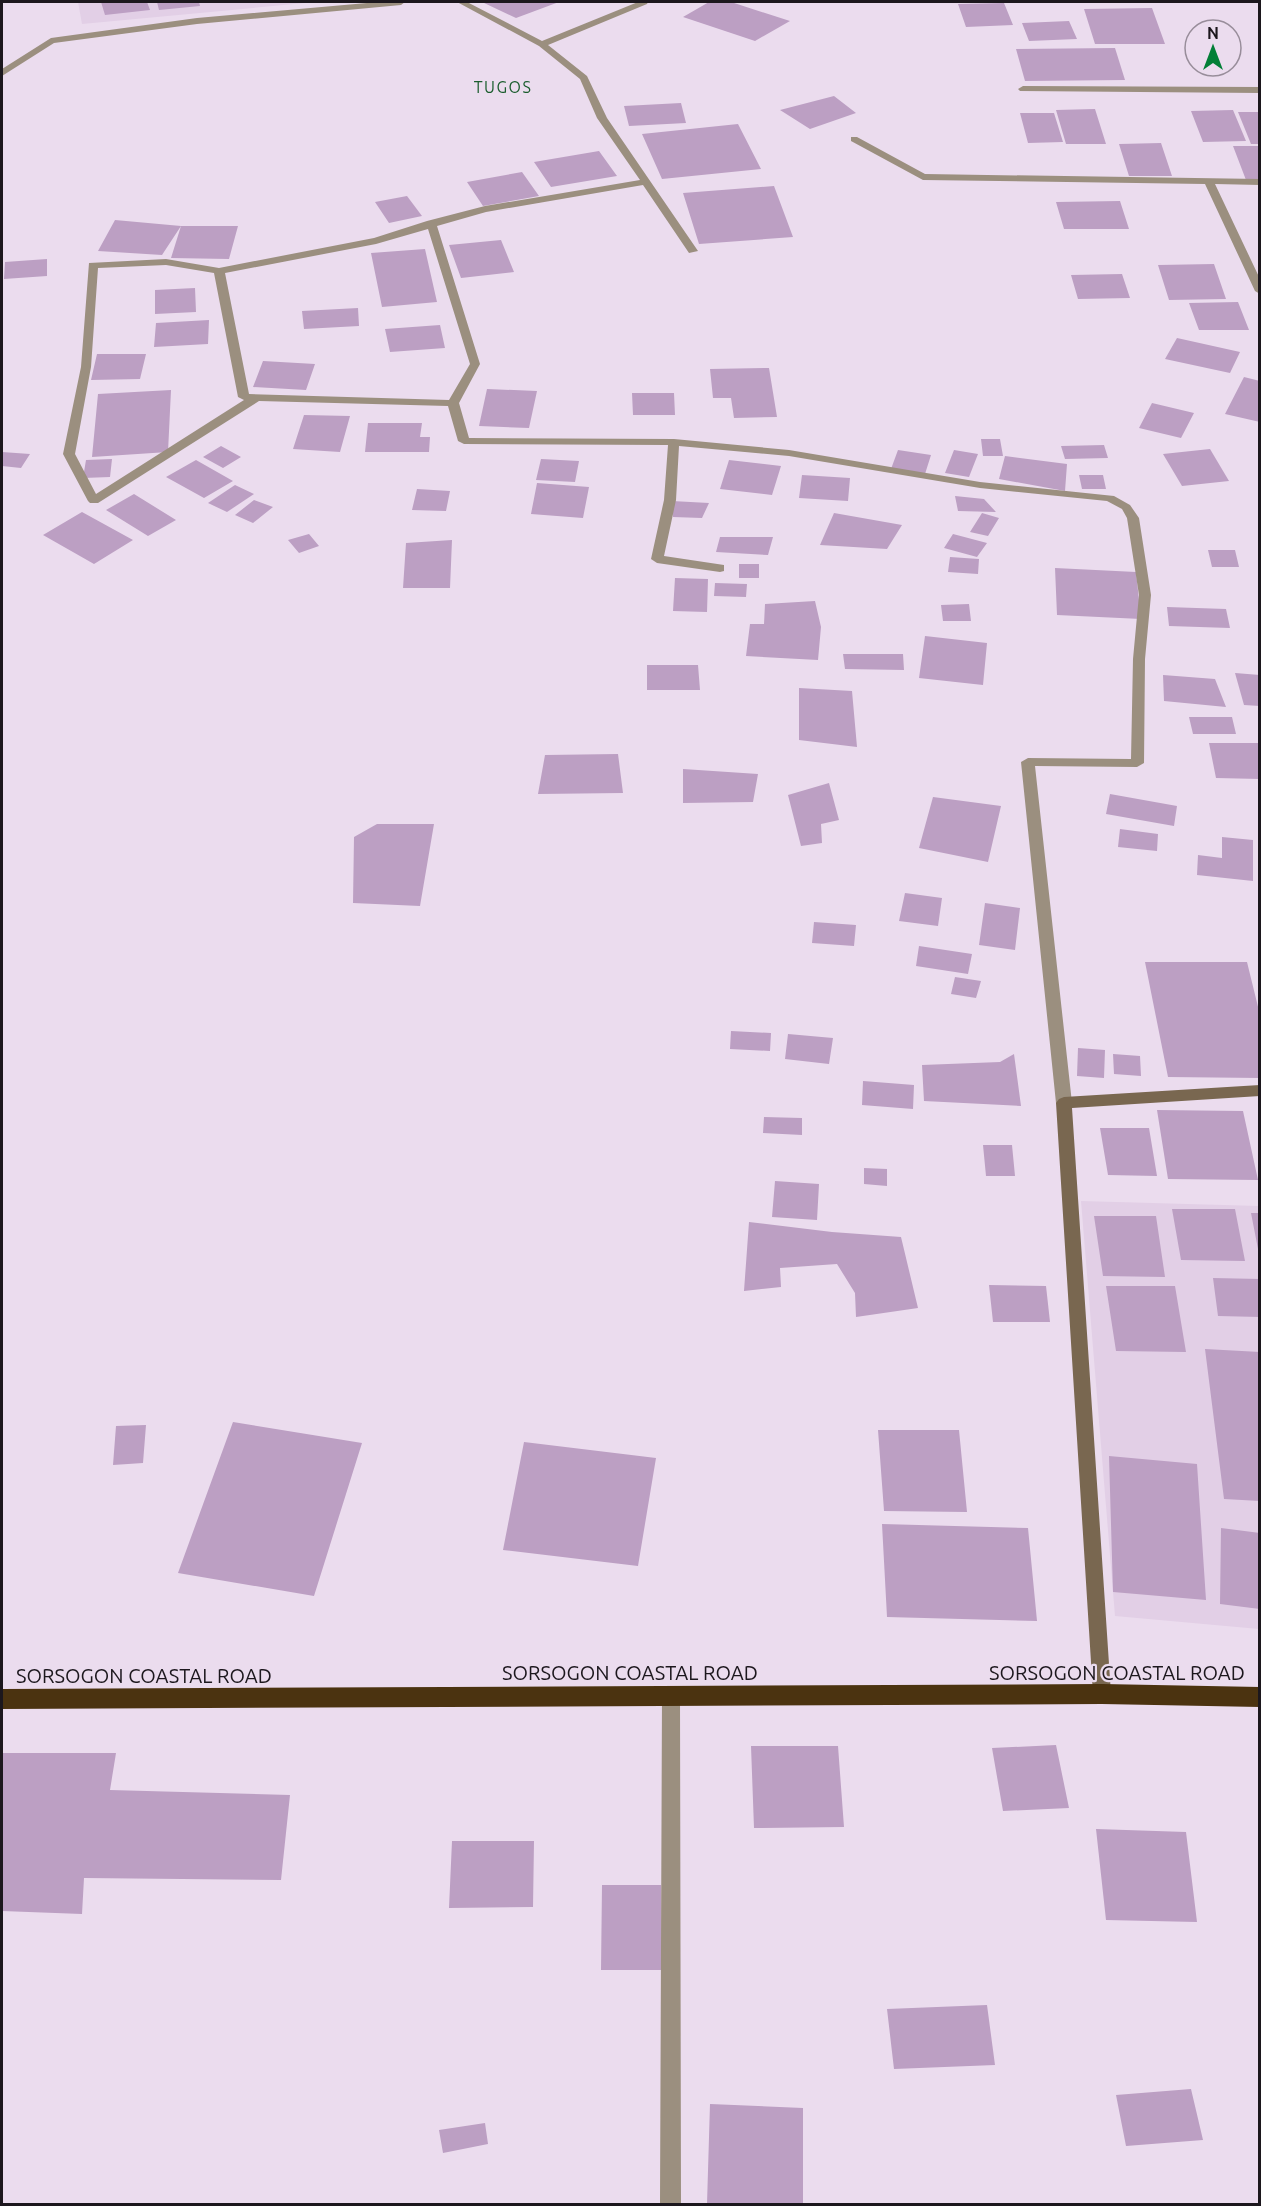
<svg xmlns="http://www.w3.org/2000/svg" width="1261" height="2206" font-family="Ubuntu,sans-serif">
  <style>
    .built { fill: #e2cfe6 }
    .building { fill: #bc9fc3 }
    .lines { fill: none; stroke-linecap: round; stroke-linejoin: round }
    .street { fill: #9b8f7f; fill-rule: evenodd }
    .secondary { fill: #796750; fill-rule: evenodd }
    .highway { fill: #4b3310; fill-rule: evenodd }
    .labels { text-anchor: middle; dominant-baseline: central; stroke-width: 4.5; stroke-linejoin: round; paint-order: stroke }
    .far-quarter-label { font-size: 16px; letter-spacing: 1.5px; fill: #1b5d2e; stroke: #ebdcee }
    .near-street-label { font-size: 20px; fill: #1c171d; stroke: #ebdcee }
  </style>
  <rect width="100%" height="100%" fill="#ebdcee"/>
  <path class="built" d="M78 2H316L82 24Z
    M1081 1201 1259 1206V1629L1115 1616Z"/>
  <path class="building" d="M101 2H147L150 10 105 15Z
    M157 2H199L200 6 159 10Z
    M482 2H559L516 18Z
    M709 2H731L790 21 755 41 683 17Z
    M1004 3 1013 25 966 27 958 4Z
    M1152 8 1165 44H1095L1084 9Z
    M1069 21 1077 39 1029 41 1022 23Z
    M1115 48 1125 80 1025 81 1016 49Z
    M834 96 856 113 810 129 780 110Z
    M681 103 686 123 629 126 624 106Z
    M1095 109 1106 144H1066L1056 110Z
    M1233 110 1246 141 1203 142 1191 111Z
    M1238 112H1260V144H1251Z
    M1020 113H1054L1063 142 1028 143Z
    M738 124 761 169 662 179 642 134Z
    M1161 143 1172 176H1129L1119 144Z
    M1233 146H1260V179L1246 180Z
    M599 151 617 176 551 187 534 162Z
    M522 172 539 196 483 206 467 182Z
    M774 186 793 237 699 244 683 193Z
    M407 196 422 216 389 223 375 202Z
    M1120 201 1129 229H1064L1056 202Z
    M115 220 181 226 162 255 98 251Z
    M181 226H238L229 259 171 258Z
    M501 240 514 272 461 278 449 245Z
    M425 249 437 302 382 307 371 253Z
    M47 259V276L4 279 5 262Z
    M1214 264 1226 299 1169 300 1158 265Z
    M1122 274 1130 298 1078 299 1071 275Z
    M195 288 196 312 155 314V290Z
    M1238 302 1249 330H1199L1189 303Z
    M358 308 359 326 304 329 302 311Z
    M209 320 208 344 154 347 156 323Z
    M440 325 445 348 390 352 385 329Z
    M1177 338 1240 352 1230 373 1165 359Z
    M97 354H146L140 379 91 380Z
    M263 361 315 364 306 390 253 387Z
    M769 368 777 417 734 418 731 398H713L710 369Z
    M1244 377 1260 381V422L1225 414Z
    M487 389 537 391 529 428 479 426Z
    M171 390 168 452 92 457 98 394Z
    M632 393H674L675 415H633Z
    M1152 403 1194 413 1181 438 1139 428Z
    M304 415 350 416 340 452 293 449Z
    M368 423H422L420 437H430L429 452H365Z
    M981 439H1000L1003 456H983Z
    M1104 445 1108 458 1065 459 1061 446Z
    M221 446 241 457 223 468 203 457Z
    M1210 449 1229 481 1182 486 1163 454Z
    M898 450 931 455 925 474 891 469Z
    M954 450 978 454 969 477 945 473Z
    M2 452 30 454 21 468 2 466Z
    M1005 456 1067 464 1065 491 999 479Z
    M112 459 110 477 83 478 86 460Z
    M541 459 579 461 575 482 536 480Z
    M196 460 233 481 204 498 166 477Z
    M729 460 781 466 772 495 720 489Z
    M802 475 850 478 848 501 799 498Z
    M1079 475H1103L1106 489H1082Z
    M537 483 589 487 583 518 531 514Z
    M235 485 254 494 227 512 208 503Z
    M417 489 450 491 446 511 412 510Z
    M134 494 176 520 148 536 106 510Z
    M955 496 984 499 996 512 958 511Z
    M254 500 273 507 253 523 235 515Z
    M672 501 709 503 702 518 673 517Z
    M82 512 133 540 94 564 43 535Z
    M834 513 902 525 887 549 820 545Z
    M982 513 999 518 988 536 970 532Z
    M309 534 319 546 299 553 288 540Z
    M953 534 987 543 977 557 944 548Z
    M720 537H773L768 555 716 552Z
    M452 540 450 588H403L406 543Z
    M1208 550H1235L1239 567H1212Z
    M950 557 979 559 978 574 948 572Z
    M739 564H759V578H739Z
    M1055 568 1136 572 1141 619 1057 615Z
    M675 578 708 579 707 612 673 611Z
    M715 583 747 584 746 597 714 596Z
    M815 601 821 627 818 660 746 656 750 624H764L765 604Z
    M969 604 971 621H943L941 605Z
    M1167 607 1226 609 1230 628 1169 626Z
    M925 636 987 643 983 685 919 678Z
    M843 654H903L904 670 845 669Z
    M647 665H698L700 690H647Z
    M1235 673 1260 675V706L1244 705Z
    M1163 675 1215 679 1226 707 1164 701Z
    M799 688 852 691 857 747 799 740Z
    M1189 717H1232L1236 734H1193Z
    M1209 743H1260V779L1216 778Z
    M618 754 623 793 538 794 545 755Z
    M683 769 758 774 753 802 683 803Z
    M829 783 839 820 821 824 822 843 801 846 788 795Z
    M1110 794 1177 806 1174 826 1106 814Z
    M933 797 1001 806 988 862 919 848Z
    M377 824H434L420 906 353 903 354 837Z
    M1120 829 1158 834 1157 851 1118 847Z
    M1222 837 1253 840V881L1197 875 1198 855 1222 858Z
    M905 893 942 898 938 926 899 921Z
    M985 903 1020 908 1015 950 979 945Z
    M814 922 856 925 854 946 812 943Z
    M919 946 972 954 968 974 916 966Z
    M1145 962H1247L1260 1015V1078L1168 1077Z
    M955 977 981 981 976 998 951 994Z
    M731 1031 771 1033 770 1051 730 1049Z
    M788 1034 833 1038 829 1064 785 1059Z
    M1078 1048 1105 1050 1104 1078 1077 1076Z
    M1014 1054 1021 1106 924 1101 922 1065 1000 1062Z
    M1113 1054 1140 1056 1141 1076 1114 1074Z
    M863 1081 914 1085 913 1109 862 1105Z
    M1157 1110 1243 1111 1258 1180 1168 1179Z
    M764 1117 802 1118V1135L763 1133Z
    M1100 1128H1149L1157 1176 1108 1175Z
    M983 1145H1012L1015 1176H986Z
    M864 1168 887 1169V1186L864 1184Z
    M775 1181 819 1184 817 1220 772 1217Z
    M1172 1209H1235L1245 1261 1181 1260Z
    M1251 1213H1260V1249H1258Z
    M1094 1216H1156L1165 1277 1103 1276Z
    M749 1222 832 1232 901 1237 918 1308 856 1317 855 1293 837 1264 780 1268 781 1287 744 1291Z
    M1213 1278 1260 1279V1317L1218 1316Z
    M989 1285 1046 1286 1050 1322H993Z
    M1106 1286H1175L1186 1352 1116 1351Z
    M1205 1349 1260 1352V1501L1224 1499Z
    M233 1422 362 1443 314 1596 178 1573Z
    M146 1425 143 1463 113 1465 116 1426Z
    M878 1430H959L967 1512 884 1511Z
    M524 1442 656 1458 638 1566 503 1550Z
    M1109 1456 1197 1464 1206 1600 1113 1592Z
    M882 1524 1028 1528 1037 1621 887 1617Z
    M1221 1528 1260 1533V1609L1220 1604Z
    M1056 1745 1069 1808 1003 1811 992 1748Z
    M751 1746H838L844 1827 754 1828Z
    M2 1753H116L110 1790 290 1795 281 1880 84 1878 82 1914 2 1911Z
    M1096 1829 1186 1832 1197 1922 1106 1920Z
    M452 1841H534L533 1907 449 1908Z
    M602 1885H661L662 1970H601Z
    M987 2005 995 2065 894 2069 887 2009Z
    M1191 2089 1203 2140 1126 2146 1116 2095Z
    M710 2104 803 2108V2204H707Z
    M485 2123 488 2144 443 2153 439 2130Z"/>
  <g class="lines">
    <path class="street" d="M378 2H405L401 5 197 24 54 43 2 76V69L51 38 197 18Z
      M457 2H467L542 41 638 2H648L647 4 548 45 587 76 607 118 698 251 689 253 643 185 486 212 437 226 480 364 459 403 469 438 674 439 789 450 980 482 1114 496 1130 505 1139 518 1151 595 1145 659 1144 763 1137 767 1035 766 1072 1103 1069 1107H1059L1056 1103 1021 762 1028 758 1131 759 1133 659 1139 595 1127 518 1122 509 1107 501 980 488 789 456 679 446 676 500 664 556 724 565V571L720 572 657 563 651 559 664 500 668 445 464 444 458 441 448 406 259 401 98 503H90L88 501 63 454 81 367 89 263 166 259 219 268 374 238 427 221 485 206 640 180 597 118 580 79 539 46ZM428 229 470 364 449 400 249 394 225 273 376 244ZM166 265 214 273 238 397 244 400 96 494 75 454 91 367 98 268Z
      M1023 86 1260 87V93L1020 91 1018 89Z
      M851 137H857L925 174 1260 179V185L1215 184 1260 279V294L1255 291 1205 184 923 180 851 141Z
      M671 1688 677 1690 680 1696 681 2204H660L662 1696 665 1690Z"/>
    <path class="secondary" d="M1260 1085V1096L1072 1108 1111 1694 1108 1700 1102 1702 1096 1700 1093 1694 1056 1103 1059 1099 1064 1097Z"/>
    <path class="highway" d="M1102 1684 1260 1687V1707L1102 1704 2 1709V1689Z"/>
  </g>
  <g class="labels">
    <g class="far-quarter-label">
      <text x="503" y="87">TUGOS</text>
    </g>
    <g class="near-street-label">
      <text x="630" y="1672">SORSOGON COASTAL ROAD</text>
      <text x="1117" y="1672">SORSOGON COASTAL ROAD</text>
      <text x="144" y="1675">SORSOGON COASTAL ROAD</text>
    </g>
  </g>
  <rect width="1261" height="2206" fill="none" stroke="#1c171d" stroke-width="6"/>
  <g transform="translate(1213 48)"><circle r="28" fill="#ebdcee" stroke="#988d9a" stroke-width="1.5"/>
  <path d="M0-4.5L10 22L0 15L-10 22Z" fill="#037f37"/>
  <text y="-9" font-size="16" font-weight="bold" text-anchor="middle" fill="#1c171d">N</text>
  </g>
</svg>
